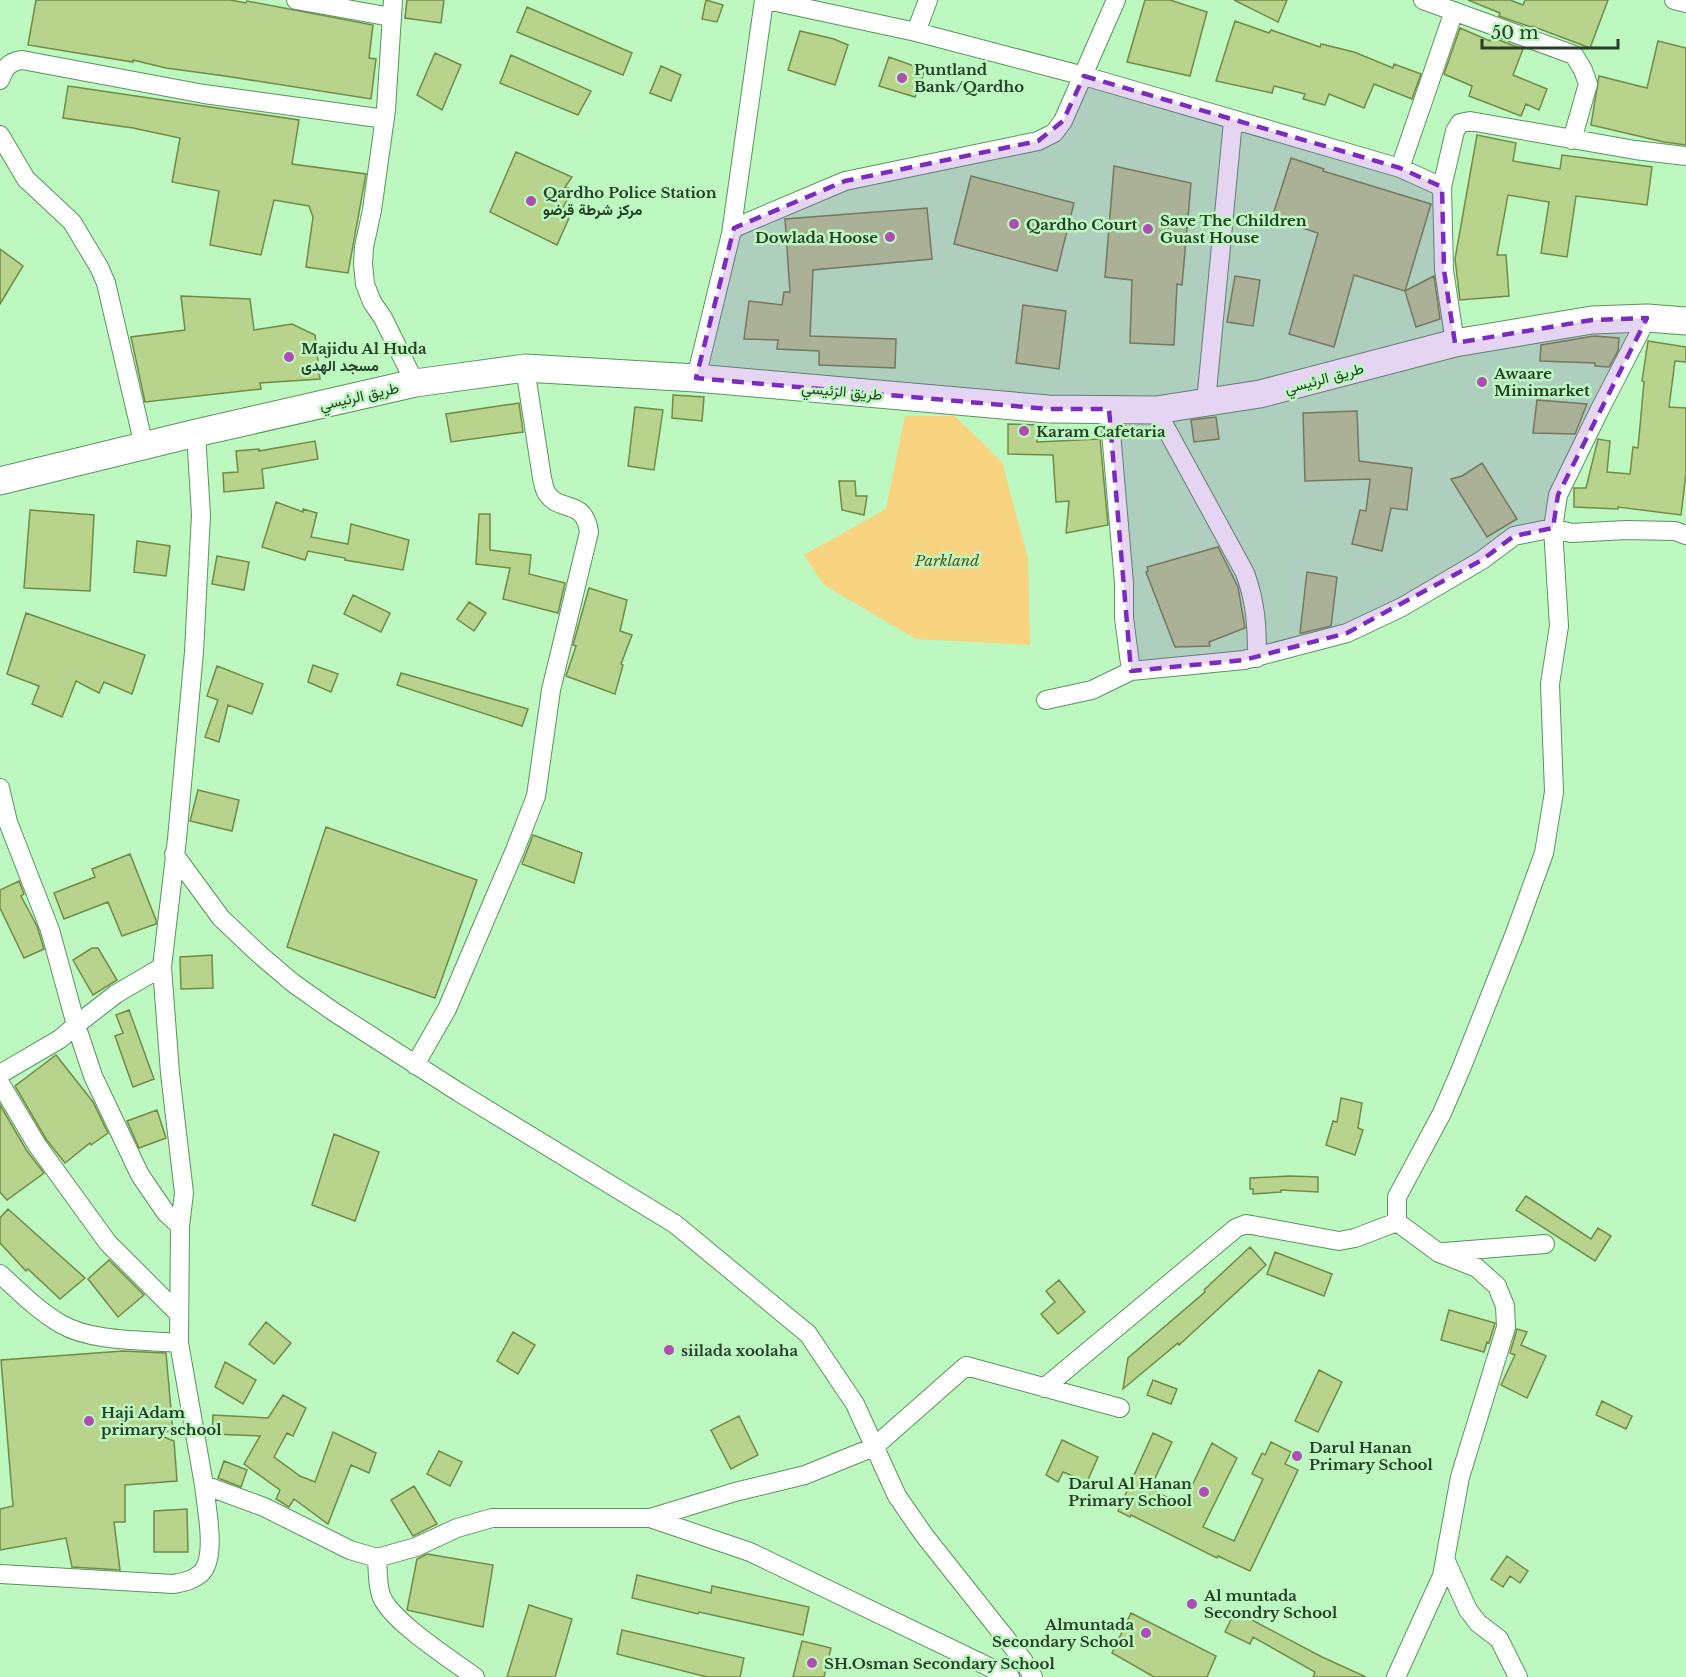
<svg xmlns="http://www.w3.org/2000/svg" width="1686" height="1677" font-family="'Libre Baskerville',Vazirmatn,serif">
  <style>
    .green { fill: #f8d380 }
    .building { fill: #b7d38c; stroke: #728b47; stroke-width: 1.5 }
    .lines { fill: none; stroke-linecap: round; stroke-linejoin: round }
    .street-casing { stroke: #5a935e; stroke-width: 20 }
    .primary-casing { stroke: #5a935e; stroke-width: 29 }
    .street { stroke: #fff; stroke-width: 18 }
    .primary { stroke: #fff; stroke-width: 27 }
    .marked { fill: #7b2cbf; fill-opacity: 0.2; stroke: #7b2cbf; stroke-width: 4.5; stroke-dasharray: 12 8; stroke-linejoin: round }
    .poi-dot { fill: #af4db3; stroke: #bcf8bf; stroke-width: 2 }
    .labels { text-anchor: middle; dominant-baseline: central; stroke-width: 5; stroke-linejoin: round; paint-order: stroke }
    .poi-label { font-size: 15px; font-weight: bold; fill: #273f28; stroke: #bcf8bf; text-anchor: start }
    .street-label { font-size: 15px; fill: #273f28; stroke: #bcf8bf }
    .park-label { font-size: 15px; font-style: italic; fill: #644f1c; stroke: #bcf8bf }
  </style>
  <rect width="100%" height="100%" fill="#bcf8bf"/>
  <path class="green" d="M905 416H955L1002 462 1028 558 1030 645 916 639 824 585 804 555 886 509Z"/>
  <path class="building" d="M36 0H230L246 3 247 1 373 25 369 58 376 59 371 99 225 76 166 68 133 60V62L28 45Z
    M407 0H444L441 23 405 18Z
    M706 0 723 5 717 22 702 19Z
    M1145 0H1170L1207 12 1190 76 1127 62Z
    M1234 0H1287L1278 22Z
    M1468 0H1510L1523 5 1525 0H1608L1590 48 1532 26 1531 27 1499 16 1500 13Z
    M527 7 632 53 623 75 517 32Z
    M1235 21 1269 33 1271 30 1320 47 1321 44 1354 52 1393 68 1394 64 1421 74 1412 99 1374 84 1364 108 1329 94 1325 105 1303 99 1305 94 1274 86 1272 93 1216 81Z
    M1460 28 1490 41 1491 37 1523 49 1513 75 1547 89 1539 110 1526 104 1521 116 1469 96 1472 86 1444 74Z
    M800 31 834 39 848 45 835 85 788 70Z
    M1658 41 1686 48V145L1664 142 1591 125 1599 76 1647 88Z
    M435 53 461 65 442 110 417 95Z
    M511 55 591 91 578 115 500 83Z
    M889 57 925 70 915 97 879 86Z
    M661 66 681 75 671 101 650 93Z
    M68 86 299 120 292 164 366 174 348 273 306 267 313 217 309 206 274 200 261 255 210 245 219 191 172 182 180 138 133 128 63 118Z
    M1477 135 1516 143 1513 161 1560 169 1562 155 1652 167 1647 205 1576 196 1567 257 1541 253 1549 202 1508 195 1497 255H1506L1509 296 1460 300 1455 259Z
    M516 152 572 177 565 187 573 189 560 213 569 218 557 245 490 212Z
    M1291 158 1324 169 1323 171 1431 204 1405 291 1354 275 1334 347 1289 334 1318 233 1272 218Z
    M1114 166 1191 183 1182 285 1177 284 1174 345 1130 343 1132 280 1105 277Z
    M971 176 1074 203 1057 271 954 244Z
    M927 208 932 259 813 270 810 336 896 339 895 368 819 365V351L777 349 778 340 744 339 749 301 782 305 784 292H790L785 219Z
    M0 249 23 266 0 304Z
    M1235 276 1260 280 1253 326 1227 322Z
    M1434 276 1440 319 1416 327 1405 291Z
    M181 296 250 299 254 330 292 324 315 335 320 379 260 383 261 389 145 402 131 337 185 330Z
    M1023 305 1066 311 1059 369 1016 363Z
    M1594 336 1619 338 1618 351 1609 367 1595 366V363L1540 361 1541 345Z
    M1648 341 1686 347V362L1675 361 1669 407 1686 408V473L1681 515 1618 507V509L1574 507V488H1586L1598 439 1610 441 1607 472 1630 474 1633 447 1638 448 1644 382 1642 381Z
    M673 395 704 397 702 421 672 418Z
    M1537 400 1587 404 1575 434 1533 433Z
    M519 403 523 432 451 442 446 414Z
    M635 407 663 410 654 470 628 466Z
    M1357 411 1359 461 1412 468 1407 510 1391 508 1382 551 1352 544 1360 510 1366 511 1370 479 1305 481 1303 413Z
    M1216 417 1219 439 1194 442 1191 420Z
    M1008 424 1037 425V442L1100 439 1108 525 1066 533 1069 501 1056 502 1053 455 1008 454Z
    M315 441 318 459 262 469 264 488 224 492 223 473 238 472 236 451 259 449V451Z
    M1482 463 1517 519 1487 537 1451 479 1462 476Z
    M839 481H855L856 496H867L864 515 842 510Z
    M276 502 303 512V509L317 513 311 537 348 544 351 524 409 540 403 570 345 560V558L308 551 305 560 262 547Z
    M30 510 94 515 90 591 24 588Z
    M479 514H490V550L531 555 529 574 565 583 558 613 503 599 510 568 476 564Z
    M137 541 170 546 166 576 134 572Z
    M1218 547 1238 587 1245 628 1209 642 1210 646 1175 647 1146 572 1148 571 1147 567Z
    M217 556 249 562 244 590 212 584Z
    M1307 572 1337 577 1331 626 1302 633H1300Z
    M589 588 627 600 620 631 632 635 621 664 623 665 615 694 566 676 576 646 573 645Z
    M353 595 390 613 381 632 344 614Z
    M469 602 486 613 474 631 457 619Z
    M26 613 145 655 132 694 104 682 99 693 76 681 62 717 32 704 39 686 7 674Z
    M313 665 338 674 331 692 308 682Z
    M217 666 263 684 252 714 228 705 219 742 205 737 218 700 207 696Z
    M401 673 528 709 522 726 397 685Z
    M198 790 239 800 232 831 190 821Z
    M326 827 477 880 435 998 287 947Z
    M533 835 582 853 574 883 522 864Z
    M130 854 156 920V924L122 936 108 902 64 919 54 893 95 877 92 869Z
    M19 881 24 894 21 896 37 926 44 949 24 958 0 908V890Z
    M92 948H98L117 980 93 995 73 960Z
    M212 955 213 988 181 989 180 957Z
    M129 1010 154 1079 133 1087 115 1036 123 1033 116 1015Z
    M56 1055 93 1102 108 1133 91 1145 90 1143 65 1163 46 1139 15 1086Z
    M1341 1098 1362 1103 1358 1128 1363 1130 1355 1155 1326 1145 1333 1121 1337 1122Z
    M0 1105 27 1151 44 1173 7 1200 0 1192Z
    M157 1110 166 1138 139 1148 127 1121Z
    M334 1134 379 1152 355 1221 312 1205Z
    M1290 1176 1318 1177V1192L1281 1190V1192L1253 1194V1189H1250V1178Z
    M1526 1196 1591 1239 1598 1228 1611 1236 1595 1261 1516 1210Z
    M8 1209 85 1278 60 1299 28 1269 26 1271 0 1243V1218Z
    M1250 1247 1266 1265 1179 1345 1178 1343 1123 1389 1128 1358 1205 1292 1204 1290Z
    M1275 1252 1332 1274 1324 1296 1267 1274Z
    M109 1260 144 1295 118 1317 88 1279Z
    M1059 1280 1085 1312 1058 1334 1041 1314 1055 1302 1046 1291Z
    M1449 1310 1495 1323 1489 1343 1487 1342 1484 1352 1441 1340Z
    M266 1322 291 1343 274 1364 249 1344Z
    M1517 1329 1527 1332 1521 1345 1546 1356 1527 1398 1501 1385 1515 1355 1510 1353Z
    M513 1332 535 1345 518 1374 497 1361Z
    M123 1351 166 1353 173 1432 149 1431 174 1441 177 1481 125 1485V1522H114L120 1570 72 1567 66 1538 0 1550V1509L13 1506 1 1360Z
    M225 1362 256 1380 243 1404 215 1387Z
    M1319 1370 1342 1382 1318 1432 1295 1421Z
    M1153 1380 1177 1389 1171 1404 1147 1395Z
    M283 1395 306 1408 293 1436 287 1433 274 1457 300 1476 315 1482 333 1432 376 1453 369 1473 351 1465 328 1524 294 1499 289 1507 276 1499 280 1490 244 1464 260 1436 212 1434 213 1415 268 1418Z
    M1602 1401 1632 1416 1626 1429 1596 1415Z
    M739 1416 758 1455 731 1469 711 1430Z
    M1153 1433 1172 1442 1150 1489 1183 1505 1212 1443 1237 1458 1203 1527 1234 1541 1263 1479 1252 1474 1262 1453 1265 1455 1271 1442 1291 1452 1285 1464 1298 1470 1250 1571 1218 1556 1217 1558 1131 1515 1130 1517 1118 1511Z
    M1062 1440 1098 1457 1087 1482 1063 1472 1058 1482 1046 1475Z
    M439 1451 462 1462 450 1486 427 1474Z
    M224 1461 247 1470 241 1487 218 1478Z
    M414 1486 437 1524 413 1536 391 1500Z
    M187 1509 188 1552H154V1511Z
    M427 1554 493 1565 483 1627 407 1610 417 1559Z
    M1507 1556 1528 1571 1520 1583 1510 1576 1503 1587 1491 1579Z
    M637 1575 711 1593 712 1586 809 1607 803 1635 699 1612 698 1614 632 1598Z
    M529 1605 572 1619 555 1677H507Z
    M1235 1611 1322 1657 1366 1677H1313L1315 1672 1253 1637 1250 1644 1225 1632Z
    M1131 1613 1216 1656 1207 1677H1154L1112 1653Z
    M622 1630 744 1658 740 1677H707L617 1654Z
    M802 1641 831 1648 824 1677H793Z"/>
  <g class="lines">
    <defs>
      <path id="street" d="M296 0 391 17
        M393 0 386 110 372 210 364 247 363 264 365 284 372 302 383 318 415 383
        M767 0 916 32 1084 76 1400 168 1442 187
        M1423 0 1574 55 1583 70 1588 84 1572 140
        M1674 0 1686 3
        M916 32 928 0
        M0 80C5 68 8 62 22 60L204 94 385 119
        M0 135 26 179 72 222 99 267 106 283 144 446
        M1400 168 1454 11
        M731 234 734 228 845 181 1038 141 1054 133 1063 121 1116 0
        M1455 343 1444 270 1442 187 1455 131 1460 123 1470 121 1635 150 1686 156
        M696 378 731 234 764 0
        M1206 402 1233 121
        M1109 409 1124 583V618L1131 671
        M1156 410 1245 573C1256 603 1257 626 1257 658
        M196 433 201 515 194 652 177 839 162 967 170 1073 184 1193 180 1226 179 1343 204 1485
        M1046 700 1092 690 1131 671 1244 660 1347 633 1402 607 1482 560 1514 536 1553 528 1558 495 1599 411 1647 318
        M0 788 8 822 50 930 76 1025 93 1076 140 1175 166 1213 180 1226
        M174 854 221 918 259 954 293 983 334 1012 460 1093 675 1224 808 1334 855 1404 897 1496 924 1535 1023 1660 1033 1677
        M415 1065 447 1009 515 850 536 796 551 690 589 532C584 497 559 514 546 492 544 488 543 482 542 478L525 368
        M0 1074 60 1039 76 1025 116 994 162 967
        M0 1083 37 1145 108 1243 179 1314
        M1444 1252 1545 1244
        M0 1274C19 1291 38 1311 61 1324 92 1342 143 1340 179 1343
        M1044 1388 1236 1228 1246 1224 1339 1241 1355 1238 1397 1222
        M650 1518 735 1492 805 1475 874 1447 966 1366 1120 1408
        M377 1558 416 1547 457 1528 492 1518H650L750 1552 1010 1677
        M1445 1559 1468 1610 1478 1623 1499 1639 1518 1677
        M0 1574 173 1584C183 1582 192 1581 200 1574 218 1559 206 1507 204 1485L264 1507 350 1550 377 1558C378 1570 377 1583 381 1595 389 1620 452 1660 475 1677
        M1396 1677 1442 1576 1460 1477 1506 1327 1505 1306 1497 1286 1477 1268 1439 1253 1397 1222V1197L1442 1113 1461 1069 1515 933 1544 853 1554 792 1550 684 1559 626 1553 528 1571 533 1626 530 1675 531 1686 535"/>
      <path id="primary" d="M0 481 196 433 415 383 525 368 696 378 1048 409 1156 410 1260 394 1455 343 1592 320 1647 318 1686 321"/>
    </defs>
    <use href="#street" class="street-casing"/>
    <use href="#primary" class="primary-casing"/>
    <use href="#street" class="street"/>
    <use href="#primary" class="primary"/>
  </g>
  <path class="marked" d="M1084 76 1400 168 1442 187 1444 270 1455 343 1592 320 1647 318 1558 495 1553 528 1514 536 1482 560 1347 633 1244 660 1131 671 1109 409H1048L696 378 734 228 845 181 1038 141 1063 121Z"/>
  <g class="poi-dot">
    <circle cx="902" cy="78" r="6"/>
    <circle cx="531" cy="201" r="6"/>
    <circle cx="1014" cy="224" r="6"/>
    <circle cx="1148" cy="229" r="6"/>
    <circle cx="890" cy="237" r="6"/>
    <circle cx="289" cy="357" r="6"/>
    <circle cx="1482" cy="382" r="6"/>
    <circle cx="1024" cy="431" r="6"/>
    <circle cx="669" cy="1350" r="6"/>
    <circle cx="89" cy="1421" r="6"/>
    <circle cx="1297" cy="1456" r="6"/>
    <circle cx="1204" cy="1492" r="6"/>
    <circle cx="1192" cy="1604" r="6"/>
    <circle cx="1146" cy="1633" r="6"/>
    <circle cx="812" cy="1663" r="6"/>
  </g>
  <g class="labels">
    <g class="poi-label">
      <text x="914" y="69">Puntland<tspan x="914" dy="17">Bank/Qardho</tspan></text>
      <text x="543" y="192">Qardho Police Station<tspan x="543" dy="17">مركز شرطة قرضو</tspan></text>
      <text x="1160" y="220">Save The Children<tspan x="1160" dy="17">Guast House</tspan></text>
      <text x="1026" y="224">Qardho Court</text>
      <text x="878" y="237" text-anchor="end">Dowlada Hoose</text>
      <text x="301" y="348">Majidu Al Huda<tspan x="301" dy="17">مسجد الهدى</tspan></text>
      <text x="1494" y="373">Awaare<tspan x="1494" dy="17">Minimarket</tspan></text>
      <text x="1036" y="431">Karam Cafetaria</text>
      <text x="681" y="1350">siilada xoolaha</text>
      <text x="101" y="1412">Haji Adam<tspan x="101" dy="17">primary school</tspan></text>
      <text x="1309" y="1447">Darul Hanan<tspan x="1309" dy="17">Primary School</tspan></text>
      <text x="1192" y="1483" text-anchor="end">Darul Al Hanan<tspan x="1192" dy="17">Primary School</tspan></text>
      <text x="1204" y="1595">Al muntada<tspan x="1204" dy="17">Secondry School</tspan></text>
      <text x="1134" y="1624" text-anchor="end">Almuntada<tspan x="1134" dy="17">Secondary School</tspan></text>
      <text x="824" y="1663">SH.Osman Secondary School</text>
    </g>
    <g class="street-label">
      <text transform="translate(1324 378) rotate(-15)">طريق الرئيسي</text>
      <text transform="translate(842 391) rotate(5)">طريق الرئيسي</text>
      <text transform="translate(359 396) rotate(-13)">طريق الرئيسي</text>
    </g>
    <g class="park-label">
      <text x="947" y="560">Parkland</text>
    </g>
  </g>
  <path d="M1482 39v9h136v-9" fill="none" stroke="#273f28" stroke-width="3"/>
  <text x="1491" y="39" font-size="18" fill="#273f28" stroke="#bcf8bf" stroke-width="4.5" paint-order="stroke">50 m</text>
</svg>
